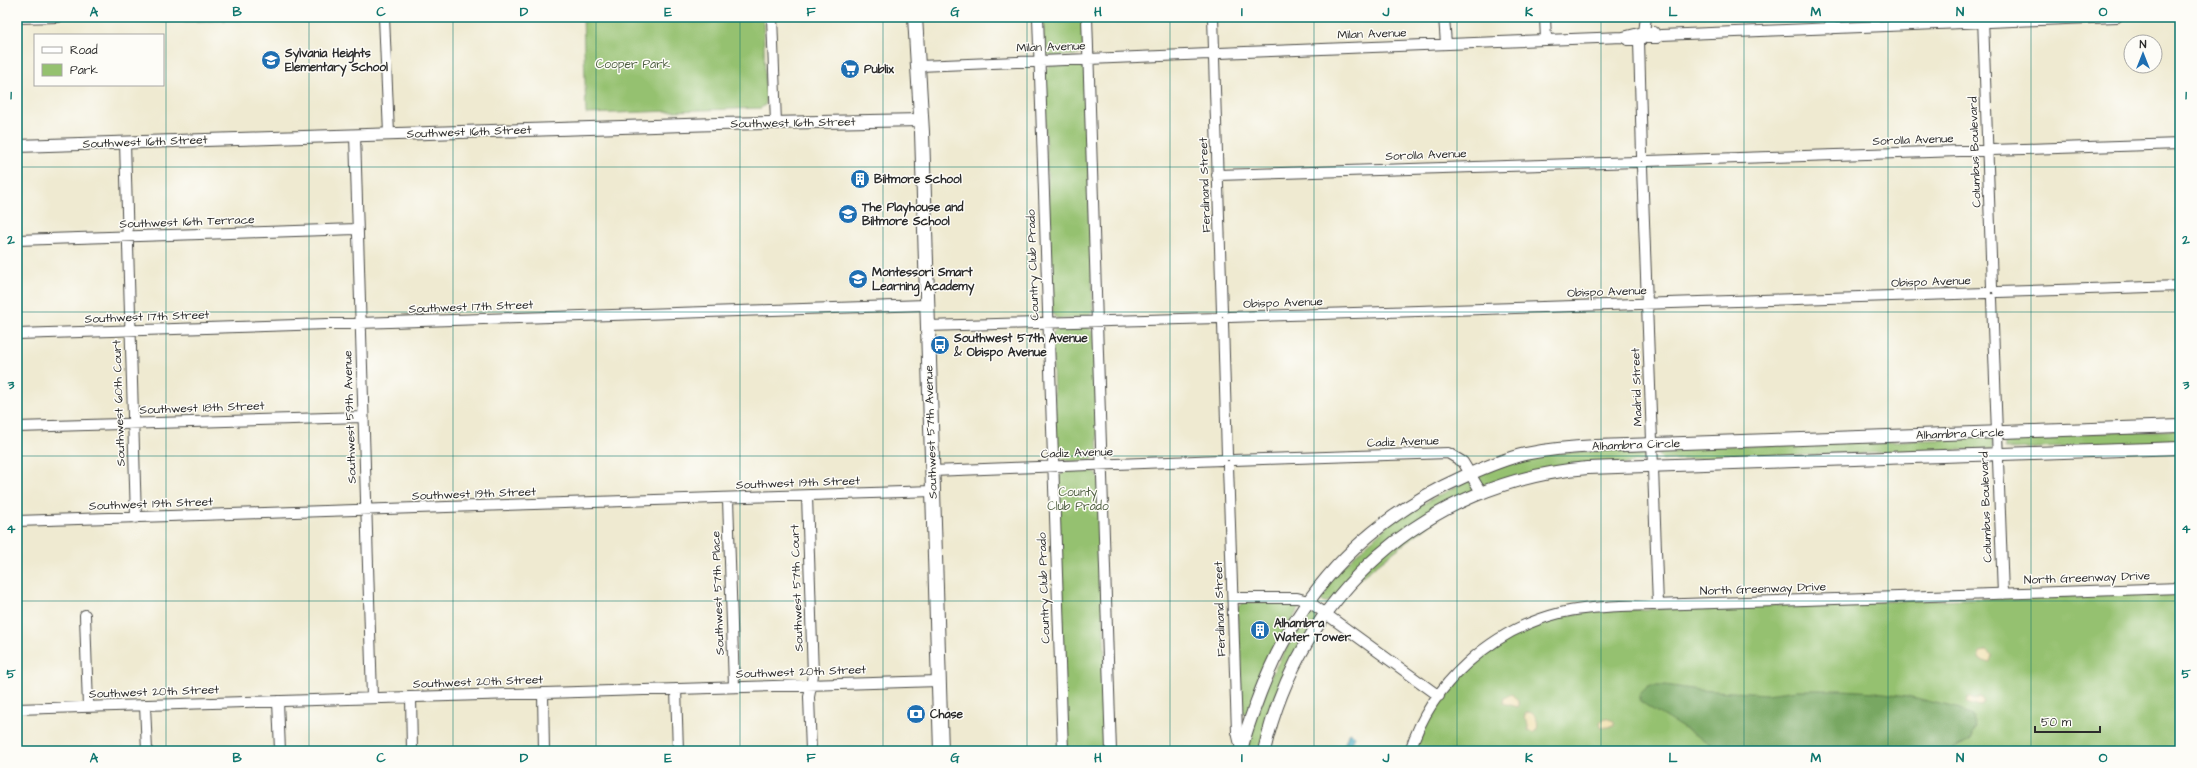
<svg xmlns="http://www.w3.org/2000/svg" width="2197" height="768" font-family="'Architects Daughter',sans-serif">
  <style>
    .green { fill: #95c16f; stroke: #60764d }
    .forest { fill: #78a762; stroke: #526946 }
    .sand { fill: #eeda9e; stroke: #8c8264 }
    .water { fill: #41a8c1; stroke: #366a76 }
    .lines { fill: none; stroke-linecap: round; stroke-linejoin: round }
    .minor-casing { stroke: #484844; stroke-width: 12 }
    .tertiary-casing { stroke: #484844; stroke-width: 14 }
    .secondary-casing { stroke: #484844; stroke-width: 16 }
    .minor { stroke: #fff; stroke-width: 10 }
    .tertiary { stroke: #fff; stroke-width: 12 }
    .secondary { stroke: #fff; stroke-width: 14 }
    .grid { fill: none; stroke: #0f766e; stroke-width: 1; stroke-opacity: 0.55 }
    .labels { text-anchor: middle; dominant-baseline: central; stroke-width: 3; stroke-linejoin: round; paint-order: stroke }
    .street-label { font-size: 12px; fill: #2b2b2b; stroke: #fdfcf7 }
    .poi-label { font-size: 12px; font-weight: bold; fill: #2b2b2b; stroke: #fdfcf7; text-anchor: start }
    .park-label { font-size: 12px; fill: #506043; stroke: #fdfcf7 }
    .neatline { fill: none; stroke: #0f766e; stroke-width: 1.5 }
    .grid-label { font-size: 13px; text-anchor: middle; font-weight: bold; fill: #0f766e }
  </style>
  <rect width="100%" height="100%" fill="#fdfcf7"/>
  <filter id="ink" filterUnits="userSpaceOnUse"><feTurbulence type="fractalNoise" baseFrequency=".025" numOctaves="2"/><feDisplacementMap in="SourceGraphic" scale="8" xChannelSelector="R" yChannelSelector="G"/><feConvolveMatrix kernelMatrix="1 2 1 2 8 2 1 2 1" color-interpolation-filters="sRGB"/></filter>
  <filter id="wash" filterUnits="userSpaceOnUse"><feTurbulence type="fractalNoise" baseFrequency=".012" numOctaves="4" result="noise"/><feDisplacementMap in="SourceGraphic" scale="16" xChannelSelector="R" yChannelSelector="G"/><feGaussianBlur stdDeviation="0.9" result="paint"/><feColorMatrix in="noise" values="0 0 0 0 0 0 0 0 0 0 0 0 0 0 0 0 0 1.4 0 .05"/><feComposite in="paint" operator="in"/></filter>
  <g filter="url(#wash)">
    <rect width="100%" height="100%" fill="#efead1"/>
    <path class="green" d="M160 17H241V20L161 22Z
      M583 17H763L766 104 761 108 586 114Z
      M1042 17H1083L1084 47 1082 53 1078 55 1051 57 1045 53Z
      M1079 63 1085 70 1093 310 1087 318 1058 319 1053 315 1043 73 1050 65Z
      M1087 326 1094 333 1098 453 1091 461C1077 461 1063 466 1056 451L1052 334 1058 327Z
      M2180 430V444L2005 449 2004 436Z
      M1993 438V449L1663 460 1659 456 1662 448Z
      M1640 449 1646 455 1643 461 1484 486 1478 480 1480 473 1545 453Z
      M1090 470 1097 474 1099 479 1108 751H1066L1056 480C1063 468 1078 471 1090 470Z
      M1469 480 1474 490 1330 601 1324 603 1318 597 1330 578 1397 517Z
      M2180 592V751H1414C1437 688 1487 641 1550 619 1563 615 1579 614 1592 611Z
      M1245 602 1295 603 1299 607 1247 713H1241L1237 607Z
      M1307 612 1315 614 1316 620 1261 751H1247L1256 710 1268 681Z"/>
    <path class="forest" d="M1651 685H1665L1698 690 1767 694 1797 690H1841L1875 692 1908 696 1960 709 1973 717 1975 728 1971 740 1948 751H1780C1762 748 1743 753 1725 751 1719 750 1647 707 1640 701 1639 691 1643 689 1651 685Z"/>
    <path class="sand" d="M1986 651 1992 656 1990 663 1978 659 1980 652Z
      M1511 694 1518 700V707L1503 703 1504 698Z
      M1968 697 1975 700 1981 698 1984 702 1981 706 1971 705 1966 702Z
      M1530 712C1536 715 1539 722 1537 729L1533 733 1528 730V724L1524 717 1526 713Z
      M1605 718 1614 721V726L1601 728 1600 722Z"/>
    <path class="water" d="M1349 732 1355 736 1350 750 1343 748Z"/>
  </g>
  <g filter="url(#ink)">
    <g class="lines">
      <defs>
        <path id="minor" d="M384 17 389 134
          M772 17 776 123
          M1038 17 1063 751
          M1087 17 1111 751
          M1213 17 1214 49
          M1444 17 1446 44
          M1545 17 1546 40
          M1646 17 1644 32H1654
          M1830 17 1831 29
          M1983 17 1992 287
          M17 18 58 17
          M1623 37 1628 40H1639L1642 156
          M1646 38H1657L1661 35 2117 17
          M1219 53 1623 37 1639 33
          M1214 58 1222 312
          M919 66 1209 54
          M355 135 372 698
          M125 143 136 518
          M1647 161 2180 144
          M1642 167 1658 605
          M1217 175 1636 162
          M17 240 357 229
          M1998 292 2180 286
          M1992 299 2003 594
          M1229 317 1986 293
          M1223 323 1227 455
          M927 326 1217 318
          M17 334 926 305
          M17 427 363 417
          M1234 460 1448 453 1463 462 1481 492
          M1228 466 1237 732 1241 749
          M932 471 1222 460
          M807 496 813 675 809 697 811 751
          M728 499 734 687
          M17 521 933 491
          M1233 598H1297L1308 601 1439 696
          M85 615 88 707
          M676 689 678 751
          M543 693 544 751
          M411 697 412 751
          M278 701 280 751
          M145 705 147 751
          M17 709 939 681
          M1410 751C1431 683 1492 630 1560 613 1580 608 1600 607 1621 606L2180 588"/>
        <path id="tertiary" d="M17 146 717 124 921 120
          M1241 751C1245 732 1253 712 1260 693 1298 593 1365 521 1463 477 1483 468 1504 459 1525 454 1549 449 1573 447 1597 446L2180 426
          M1264 751C1300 593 1427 481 1588 468L2180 448"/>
        <path id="secondary" d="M915 17 922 132 941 751"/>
      </defs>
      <use href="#minor" class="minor-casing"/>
      <use href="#tertiary" class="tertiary-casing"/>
      <use href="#secondary" class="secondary-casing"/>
      <use href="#minor" class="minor"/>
      <use href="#tertiary" class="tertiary"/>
      <use href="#secondary" class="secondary"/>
    </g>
  </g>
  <path class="grid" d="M166 17V751M309 17V751M453 17V751M596 17V751M740 17V751M883 17V751M1027 17V751M1170 17V751M1314 17V751M1457 17V751M1601 17V751M1744 17V751M1888 17V751M2031 17V751M17 167H2180M17 312H2180M17 456H2180M17 601H2180"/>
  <defs>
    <symbol id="school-disc" viewBox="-11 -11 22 22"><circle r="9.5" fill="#1f6fb2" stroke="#fdfcf7"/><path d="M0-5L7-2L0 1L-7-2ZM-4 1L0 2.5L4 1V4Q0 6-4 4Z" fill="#fff"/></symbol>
    <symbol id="supermarket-disc" viewBox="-11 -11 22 22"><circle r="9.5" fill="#1f6fb2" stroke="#fdfcf7"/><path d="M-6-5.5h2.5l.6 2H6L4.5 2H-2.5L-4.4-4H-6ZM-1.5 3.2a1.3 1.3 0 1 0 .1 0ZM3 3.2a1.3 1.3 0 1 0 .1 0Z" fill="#fff"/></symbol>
    <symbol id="building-disc" viewBox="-11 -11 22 22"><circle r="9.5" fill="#1f6fb2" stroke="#fdfcf7"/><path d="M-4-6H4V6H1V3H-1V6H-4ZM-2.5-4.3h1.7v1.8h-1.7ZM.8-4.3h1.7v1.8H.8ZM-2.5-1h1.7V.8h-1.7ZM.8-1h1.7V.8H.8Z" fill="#fff"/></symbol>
    <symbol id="bus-disc" viewBox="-11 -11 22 22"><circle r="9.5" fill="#1f6fb2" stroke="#fdfcf7"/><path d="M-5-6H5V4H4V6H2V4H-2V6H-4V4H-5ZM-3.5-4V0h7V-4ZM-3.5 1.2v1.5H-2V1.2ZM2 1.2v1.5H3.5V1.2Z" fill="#fff"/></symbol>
    <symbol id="bank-disc" viewBox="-11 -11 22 22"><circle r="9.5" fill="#1f6fb2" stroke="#fdfcf7"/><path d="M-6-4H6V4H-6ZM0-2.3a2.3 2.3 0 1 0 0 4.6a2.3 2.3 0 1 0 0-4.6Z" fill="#fff"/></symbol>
  </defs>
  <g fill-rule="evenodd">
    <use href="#school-disc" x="260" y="49" width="22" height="22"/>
    <use href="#supermarket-disc" x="839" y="58" width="22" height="22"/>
    <use href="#building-disc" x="849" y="168" width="22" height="22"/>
    <use href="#school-disc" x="837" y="203" width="22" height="22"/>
    <use href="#school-disc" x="847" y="268" width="22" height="22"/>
    <use href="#bus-disc" x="929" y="334" width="22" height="22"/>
    <use href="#building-disc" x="1249" y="619" width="22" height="22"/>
    <use href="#bank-disc" x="905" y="703" width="22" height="22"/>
  </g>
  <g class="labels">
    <g class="street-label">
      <text transform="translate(1372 34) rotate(-2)">Milan Avenue</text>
      <text transform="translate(1051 47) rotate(-2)">Milan Avenue</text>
      <text transform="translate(793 123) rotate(-1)">Southwest 16th Street</text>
      <text transform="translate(469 132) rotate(-2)">Southwest 16th Street</text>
      <text transform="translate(1913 140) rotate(-2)">Sorolla Avenue</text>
      <text transform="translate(145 142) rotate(-2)">Southwest 16th Street</text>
      <text transform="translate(1975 152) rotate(-92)">Columbus Boulevard</text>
      <text transform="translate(1426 155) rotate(-2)">Sorolla Avenue</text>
      <text transform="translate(1205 185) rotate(-92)">Ferdinand Street</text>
      <text transform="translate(187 222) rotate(-2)">Southwest 16th Terrace</text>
      <text transform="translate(1033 265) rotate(-92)">Country Club Prado</text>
      <text transform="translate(1931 282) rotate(-2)">Obispo Avenue</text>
      <text transform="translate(1607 292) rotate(-2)">Obispo Avenue</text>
      <text transform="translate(1283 303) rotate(-2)">Obispo Avenue</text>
      <text transform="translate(471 307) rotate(-2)">Southwest 17th Street</text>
      <text transform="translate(147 317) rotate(-2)">Southwest 17th Street</text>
      <text transform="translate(1637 387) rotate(-92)">Madrid Street</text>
      <text transform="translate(119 403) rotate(-92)">Southwest 60th Court</text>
      <text transform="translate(202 408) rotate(-2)">Southwest 18th Street</text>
      <text transform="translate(350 417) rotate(-92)">Southwest 59th Avenue</text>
      <text transform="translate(931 432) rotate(-92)">Southwest 57th Avenue</text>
      <text transform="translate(1960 434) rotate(-2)">Alhambra Circle</text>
      <text transform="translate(1403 442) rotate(-2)">Cadiz Avenue</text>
      <text transform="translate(1636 445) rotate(-2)">Alhambra Circle</text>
      <text transform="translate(1077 453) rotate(-2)">Cadiz Avenue</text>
      <text transform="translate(798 483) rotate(-2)">Southwest 19th Street</text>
      <text transform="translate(474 494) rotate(-2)">Southwest 19th Street</text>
      <text transform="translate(151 504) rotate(-2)">Southwest 19th Street</text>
      <text transform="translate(1986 507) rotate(-92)">Columbus Boulevard</text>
      <text transform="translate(2087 578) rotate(-2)">North Greenway Drive</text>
      <text transform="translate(797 588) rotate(-92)">Southwest 57th Court</text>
      <text transform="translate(1044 588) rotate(-92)">Country Club Prado</text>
      <text transform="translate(1763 589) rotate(-2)">North Greenway Drive</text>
      <text transform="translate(718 593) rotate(-92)">Southwest 57th Place</text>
      <text transform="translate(1220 609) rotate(-92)">Ferdinand Street</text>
      <text transform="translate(801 672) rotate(-2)">Southwest 20th Street</text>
      <text transform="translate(478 682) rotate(-2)">Southwest 20th Street</text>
      <text transform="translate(154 692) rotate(-2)">Southwest 20th Street</text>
    </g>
    <g class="poi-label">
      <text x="285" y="53">Sylvania Heights<tspan x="285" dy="14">Elementary School</tspan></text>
      <text x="864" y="69">Publix</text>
      <text x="874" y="179">Biltmore School</text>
      <text x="862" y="207">The Playhouse and<tspan x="862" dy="14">Biltmore School</tspan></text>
      <text x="872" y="272">Montessori Smart<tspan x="872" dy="14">Learning Academy</tspan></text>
      <text x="954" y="338">Southwest 57th Avenue<tspan x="954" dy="14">&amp; Obispo Avenue</tspan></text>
      <text x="1274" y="623">Alhambra<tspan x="1274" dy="14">Water Tower</tspan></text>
      <text x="930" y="714">Chase</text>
    </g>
    <g class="park-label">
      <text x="633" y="64">Cooper Park</text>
      <text x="1078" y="492">County<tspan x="1078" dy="14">Club Prado</tspan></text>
    </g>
  </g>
  <rect width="2197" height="768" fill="none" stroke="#fdfcf7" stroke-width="44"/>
  <rect x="34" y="34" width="130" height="52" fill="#fdfcf7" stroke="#a9a8a5"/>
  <rect x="42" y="47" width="20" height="6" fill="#ffffff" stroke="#a9a8a5"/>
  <text x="70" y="54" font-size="12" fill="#2b2b2b">Road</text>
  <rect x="42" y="64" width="20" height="12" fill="#95c16f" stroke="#a9a8a5"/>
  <text x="70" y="74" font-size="12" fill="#2b2b2b">Park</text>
  <g transform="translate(2143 54)"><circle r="19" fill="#fdfcf7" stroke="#a9a8a5"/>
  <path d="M0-3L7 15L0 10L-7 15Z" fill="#1f6fb2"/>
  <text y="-6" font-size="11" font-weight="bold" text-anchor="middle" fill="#2b2b2b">N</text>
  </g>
  <path d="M2035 726v6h65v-6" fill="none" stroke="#2b2b2b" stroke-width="2"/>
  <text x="2041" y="726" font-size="12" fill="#2b2b2b" stroke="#fdfcf7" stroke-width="3" paint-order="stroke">50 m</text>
  <rect x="22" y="22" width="2153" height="724" class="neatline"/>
  <g class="grid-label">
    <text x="94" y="16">A</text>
    <text x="237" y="16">B</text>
    <text x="381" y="16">C</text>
    <text x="524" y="16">D</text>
    <text x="668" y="16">E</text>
    <text x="811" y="16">F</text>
    <text x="955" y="16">G</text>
    <text x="1098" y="16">H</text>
    <text x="1242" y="16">I</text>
    <text x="1386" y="16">J</text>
    <text x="1529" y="16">K</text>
    <text x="1673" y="16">L</text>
    <text x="1816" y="16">M</text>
    <text x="1960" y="16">N</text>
    <text x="2103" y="16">O</text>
    <text x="11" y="99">1</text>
    <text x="2186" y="99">1</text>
    <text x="11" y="244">2</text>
    <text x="2186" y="244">2</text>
    <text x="11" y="389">3</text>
    <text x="2186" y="389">3</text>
    <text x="11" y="533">4</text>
    <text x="2186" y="533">4</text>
    <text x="11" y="678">5</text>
    <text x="2186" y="678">5</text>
    <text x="94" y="762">A</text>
    <text x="237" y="762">B</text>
    <text x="381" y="762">C</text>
    <text x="524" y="762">D</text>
    <text x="668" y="762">E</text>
    <text x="811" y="762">F</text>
    <text x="955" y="762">G</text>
    <text x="1098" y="762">H</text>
    <text x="1242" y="762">I</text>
    <text x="1386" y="762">J</text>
    <text x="1529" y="762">K</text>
    <text x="1673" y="762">L</text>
    <text x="1816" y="762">M</text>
    <text x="1960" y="762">N</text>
    <text x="2103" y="762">O</text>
  </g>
</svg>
